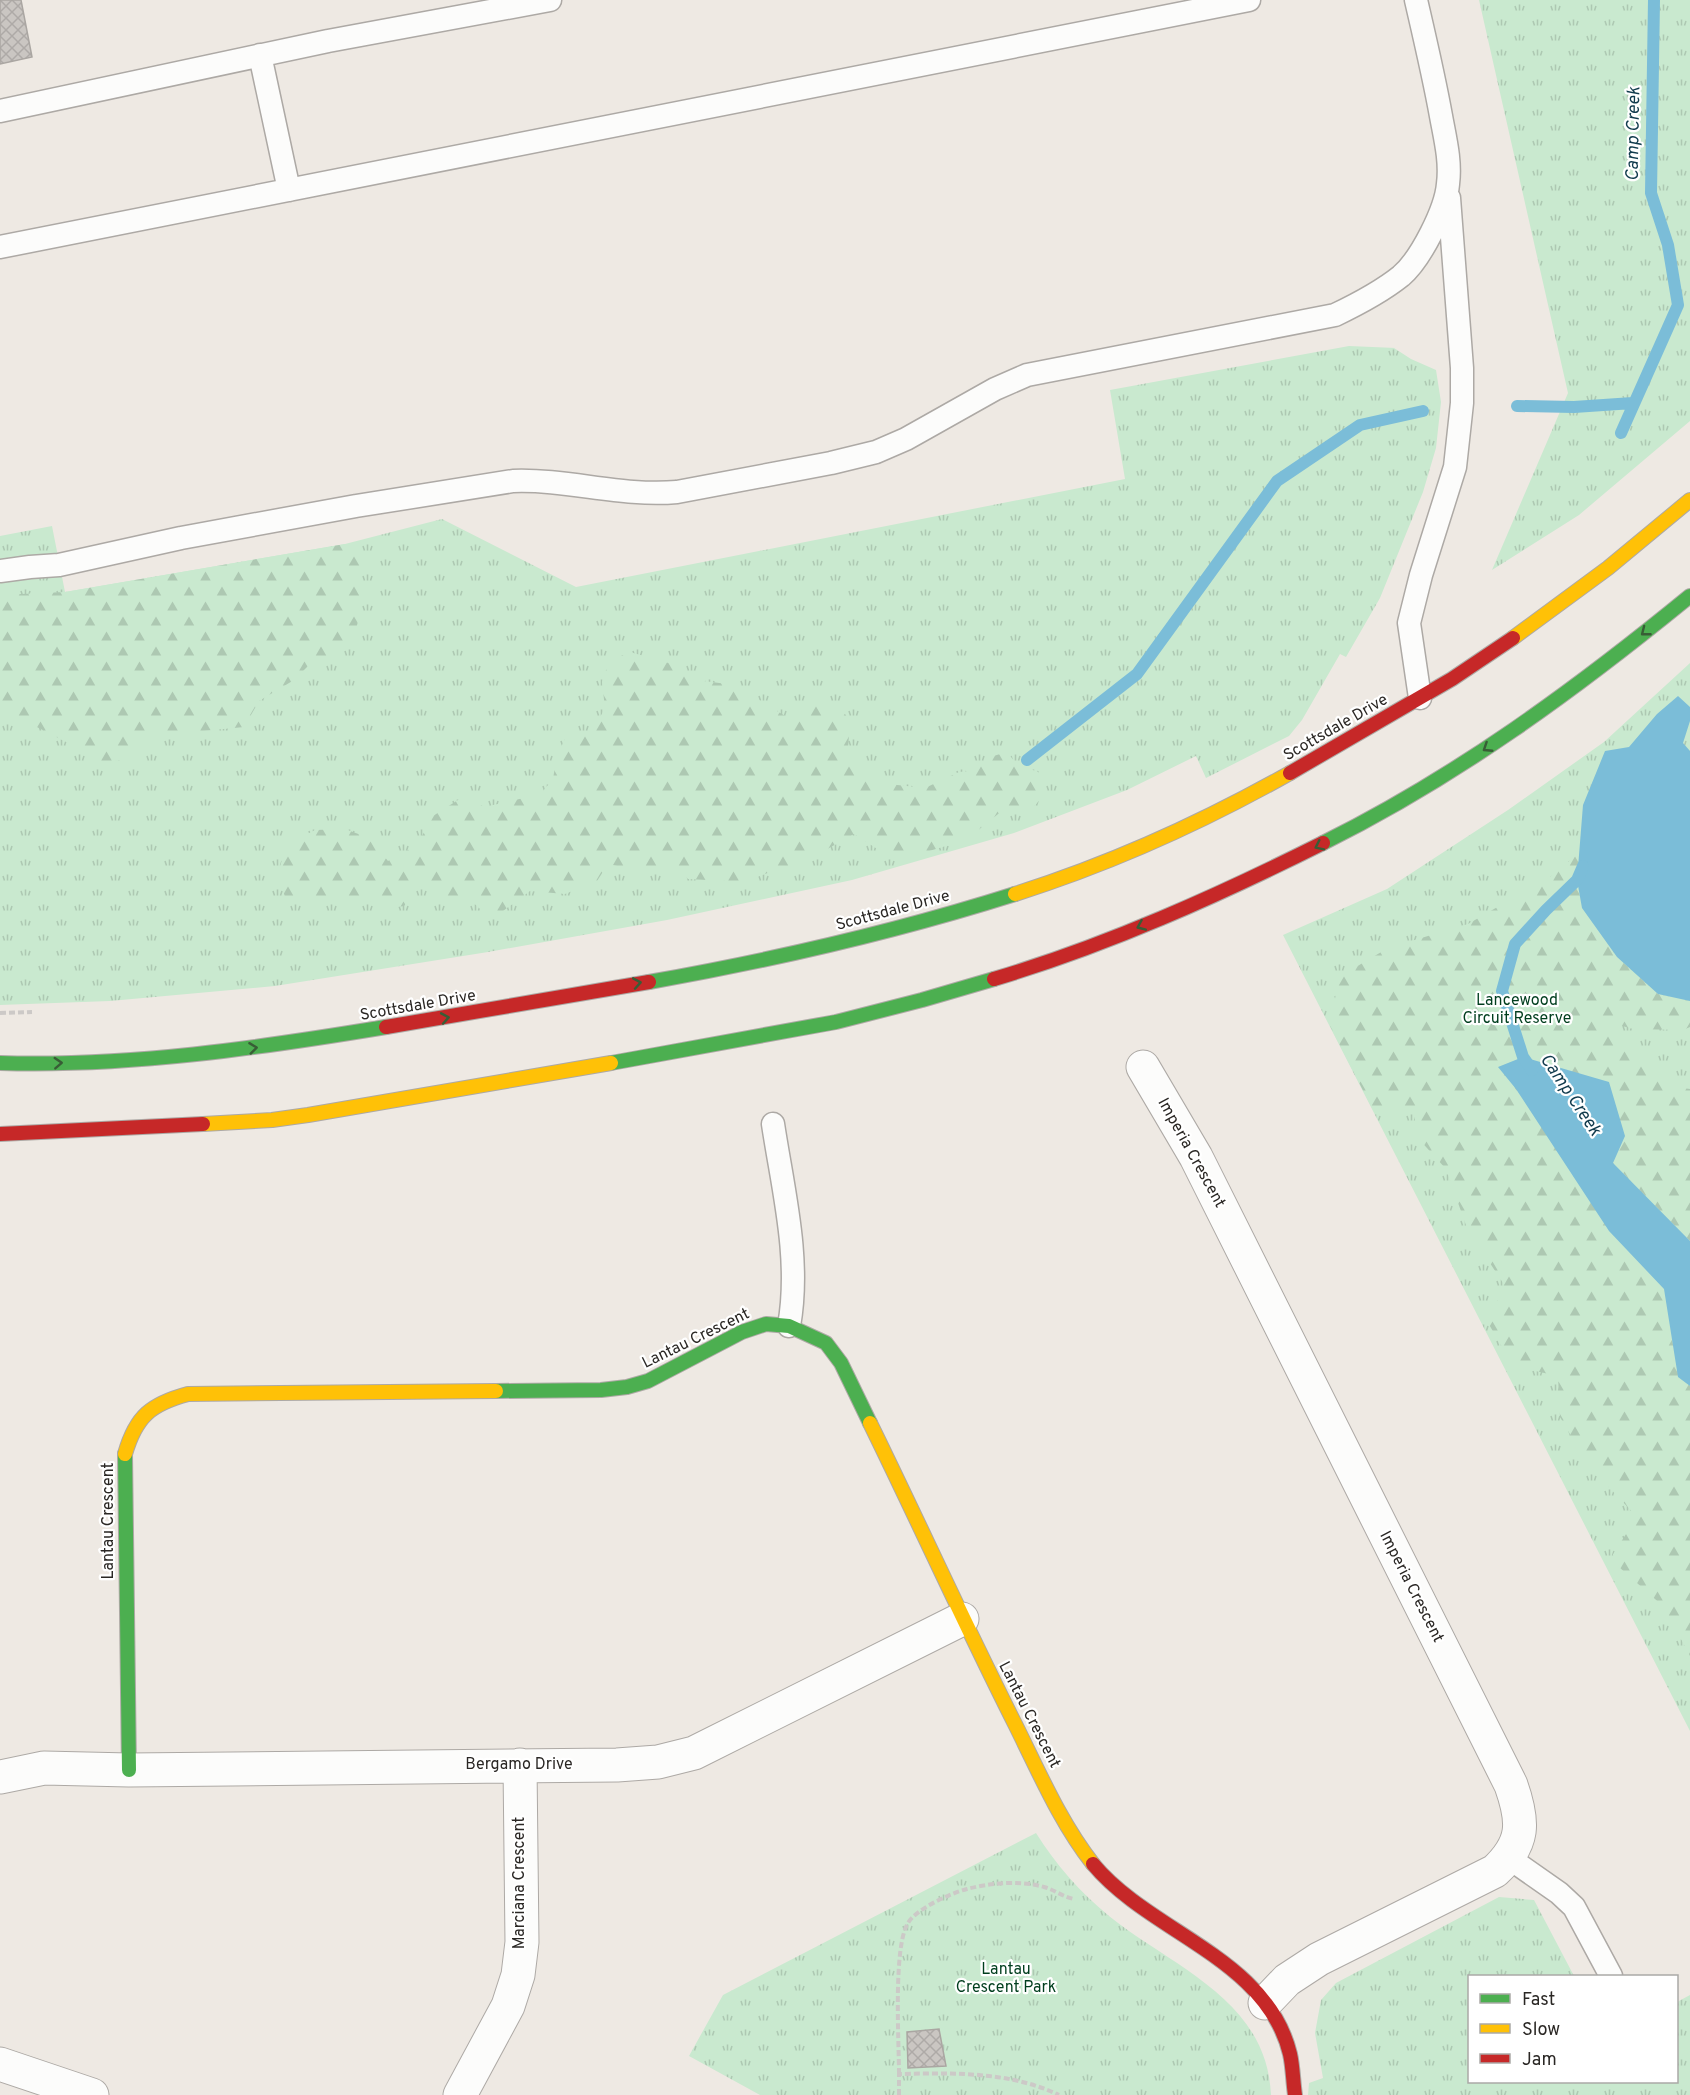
<svg xmlns="http://www.w3.org/2000/svg" width="1690" height="2095" font-family="Overpass,sans-serif">
  <style>
    .grass { fill: url(#grass-tufts) }
    .forest { fill: url(#forest-firs) }
    .water { fill: #7bbdd8 }
    .lines { fill: none; stroke-linecap: round; stroke-linejoin: round }
    .stream { stroke: #7bbdd8; stroke-width: 12 }
    .building { fill: url(#building-cross-hatch); stroke: #aaa6a2; stroke-width: 1.5 }
    .lane-casing { stroke: #ada9a5; stroke-width: 25 }
    .street-casing { stroke: #ada9a5; stroke-width: 35 }
    .fast-casing { stroke: #ada9a5; stroke-width: 16 }
    .slow-casing { stroke: #ada9a5; stroke-width: 16 }
    .jam-casing { stroke: #ada9a5; stroke-width: 16 }
    .path { stroke: #ccc9c7; stroke-width: 4; stroke-dasharray: 6 3; stroke-linecap: butt }
    .lane { stroke: #fcfcfb; stroke-width: 22 }
    .street { stroke: #fcfcfb; stroke-width: 33 }
    .fast { stroke: #4caf50; stroke-width: 14 }
    .slow { stroke: #ffc107; stroke-width: 14 }
    .jam { stroke: #c62828; stroke-width: 14 }
    .oneway { stroke: #385d36 }
    .labels { text-anchor: middle; dominant-baseline: central; stroke-width: 4.5; stroke-linejoin: round; paint-order: stroke }
    .street-label { font-size: 16px; fill: #2a2724; stroke: #fff }
    .park-label { font-size: 16px; fill: #003e1e; stroke: #fff }
    .water-label { font-size: 18px; font-style: italic; fill: #113b4d; stroke: #fff }
  </style>
  <defs>
    <pattern id="grass-tufts" width="24" height="20" patternUnits="userSpaceOnUse" patternTransform="scale(1.5)"><rect width="24" height="20" fill="#c9e9cf"/><path d="M3 7l-1-3M5 7V3M7 7l1-3M15 17l-1-3M17 17v-4M19 17l1-3" fill="none" stroke="#adc8b2"/></pattern>
    <pattern id="forest-firs" width="22" height="20" patternUnits="userSpaceOnUse" patternTransform="scale(1.5)"><rect width="22" height="20" fill="#c9e9cf"/><path d="M5 1l3.5 6h-7zM16 11l3.5 6h-7z" fill="#adc8b2"/></pattern>
    <pattern id="building-cross-hatch" width="8" height="8" patternUnits="userSpaceOnUse" patternTransform="scale(1.5)"><rect width="8" height="8" fill="#cac6c2"/><path d="M0 0l8 8M0 8l8-8" fill="none" stroke="#aeaaa7"/></pattern>
  </defs>
  <rect width="100%" height="100%" fill="#eee9e3"/>
  <path class="grass" d="M1479 0H1690V421L1579 515 1492 570 1568 393Z
    M1349 346 1396 348H1394L1411 359 1436 370 1441 402 1436 448 1423 492 1380 598 1346 657 1340 654 1302 720 1289 736 1206 778 1196 756 1127 790 1014 833 852 880 667 920 488 952 275 986 110 1001 0 1005V536L52 526 65 592 345 544 442 519 576 587 1125 479 1110 390Z
    M1690 663V1731L1283 935 1387 889 1508 810 1604 742Z
    M1036 1833C1056 1865 1080 1892 1109 1916 1172 1967 1267 1999 1271 2095H760L689 2056 723 1995Z
    M1499 1897 1534 1900 1574 1976H1470V2082H1676L1677 2002 1690 1995V2095H1308L1309 2083 1323 2078 1315 2033 1321 2000 1336 1983Z"/>
  <path class="forest" d="M345 544 364 558 357 591 363 602 355 633 338 653 312 662 294 680 259 701 244 727 203 731 153 732 124 760 96 763 68 743 0 708V595L65 592Z
    M630 652 672 664 688 679 735 685 790 719 805 708 830 703 846 715 849 735 847 761 879 783 925 788 959 772 969 771 990 757 1007 752 1019 767 1037 771 1047 783C1037 810 1032 812 1003 810L966 840 909 857 885 854 854 834 813 857 762 875 746 882 688 879 677 869 636 870 608 864 597 881 565 894 530 891 491 920 470 899 444 902 435 884 422 883 404 906 385 909 363 897H285L278 874 286 845 315 830 345 829 369 838 388 861 417 845 433 816 458 800 471 799 484 807 524 798 543 791 553 779 557 755 567 735 592 732 605 708 602 682 609 661Z
    M1579 853 1577 880 1582 908 1617 957 1658 994 1690 1001V1027L1683 1030 1633 1029 1587 1016 1627 1051 1683 1088 1690 1089V1241L1613 1163 1499 1067 1664 1289 1678 1376 1690 1386V1656L1664 1607 1610 1559 1637 1517 1588 1465 1560 1417 1558 1376 1513 1366 1487 1321 1505 1286 1467 1228 1446 1169 1417 1137 1414 1113 1372 1108 1330 1026 1339 977 1388 948 1468 924 1551 876Z"/>
  <path class="water" d="M1678 696 1690 707V721L1683 743 1690 751V1001L1658 994 1617 957 1582 908 1577 880 1583 805 1605 751 1629 747 1657 714Z
    M1523 1057 1609 1082 1625 1136 1613 1163 1690 1241V1386L1678 1377 1664 1289 1609 1231 1516 1089 1498 1067Z"/>
  <g class="lines">
    <path class="stream" d="M1517 406 1574 407 1633 403
      M1621 433 1678 305 1668 245 1651 193 1654 0
      M1027 760 1137 674 1277 481 1360 425 1423 411
      M1532 1070 1523 1057 1502 991 1515 944 1546 910 1577 880 1583 866"/>
  </g>
  <path class="building" d="M0 0H21L32 57 0 64Z
    M939 2029 946 2066 908 2068 907 2032Z"/>
  <g class="lines">
    <defs>
      <path id="lane" d="M260 55 289 190
        M0 111 328 41 550 0
        M0 247 1249 0
        M0 571 30 567 59 565 181 538 356 506 513 481C568 479 622 497 677 492L831 463 876 452 906 439 995 389 1027 375 1335 315C1358 304 1381 292 1401 276 1421 259 1446 209 1448 184 1451 161 1445 138 1441 116 1434 77 1425 39 1416 0
        M1420 698 1409 623 1421 575 1455 467 1462 403V368L1449 198
        M773 1124C783 1190 801 1259 789 1326
        M1509 1858 1559 1893 1574 1907 1611 1976"/>
      <path id="street" d="M1143 1067 1196 1157 1511 1785C1524 1822 1525 1843 1495 1871L1319 1959 1287 1980 1265 2003
        M0 1777 44 1768 129 1770 617 1765 658 1762 694 1753 962 1619
        M0 2064 92 2095
        M460 2095 508 2006 518 1975 522 1942 520 1765"/>
      <path id="fast" d="M1323 843C1456 777 1575 690 1690 596
        M649 982C773 960 895 932 1015 894
        M0 1063C129 1067 259 1048 386 1027
        M611 1063 836 1022 922 1000 994 979
        M496 1391 601 1390 627 1387 648 1381 742 1332 766 1324 789 1326 826 1343 841 1363 870 1423
        M125 1454 129 1770"/>
      <path id="slow" d="M1513 638 1608 568 1690 500
        M1015 894C1110 864 1203 822 1290 773
        M203 1124 272 1120 308 1115 611 1063
        M870 1423C919 1523 965 1625 1015 1724 1039 1772 1060 1822 1093 1864
        M125 1454C136 1416 151 1404 188 1394L496 1391"/>
      <path id="jam" d="M1290 773 1452 679 1513 638
        M994 979C1108 945 1217 896 1323 843
        M386 1027 649 982
        M0 1134 203 1124
        M1093 1864C1150 1933 1267 1958 1290 2054 1293 2067 1293 2082 1295 2095"/>
    </defs>
    <use href="#lane" class="lane-casing"/>
    <use href="#street" class="street-casing"/>
    <use href="#fast" class="fast-casing"/>
    <use href="#slow" class="slow-casing"/>
    <use href="#jam" class="jam-casing"/>
    <path class="path" d="M0 1013 32 1012
      M899 2074C899 2041 893 1947 908 1923 916 1909 951 1893 967 1889 990 1883 1020 1880 1044 1887 1055 1890 1063 1897 1074 1899
      M899 2095V2074C952 2073 1009 2071 1059 2095"/>
    <use href="#lane" class="lane"/>
    <use href="#street" class="street"/>
    <use href="#fast" class="fast"/>
    <use href="#slow" class="slow"/>
    <use href="#jam" class="jam"/>
  </g>
  <defs><path id="oneway-chevron" d="M-2-3.5L2.5 0L-2 3.5" fill="none" stroke-width="1.6" stroke-linecap="round" stroke-linejoin="round" transform="scale(1.5)"/></defs>
  <g class="oneway">
    <use href="#oneway-chevron" transform="translate(1645 632) rotate(142)"/>
    <use href="#oneway-chevron" transform="translate(1487 748) rotate(147)"/>
    <use href="#oneway-chevron" transform="translate(1319 846) rotate(154)"/>
    <use href="#oneway-chevron" transform="translate(1141 926) rotate(157)"/>
    <use href="#oneway-chevron" transform="translate(637 983) rotate(-10)"/>
    <use href="#oneway-chevron" transform="translate(445 1018) rotate(-10)"/>
    <use href="#oneway-chevron" transform="translate(253 1048) rotate(-7)"/>
    <use href="#oneway-chevron" transform="translate(58 1063) rotate(-3)"/>
  </g>
  <g class="labels">
    <g class="street-label">
      <text transform="translate(1336 728) rotate(-30)">Scottsdale Drive</text>
      <text transform="translate(893 911) rotate(-15)">Scottsdale Drive</text>
      <text transform="translate(418 1006) rotate(-10)">Scottsdale Drive</text>
      <text transform="translate(1191 1153) rotate(61)">Imperia Crescent</text>
      <text transform="translate(696 1339) rotate(-26)">Lantau Crescent</text>
      <text transform="translate(109 1521) rotate(-90)">Lantau Crescent</text>
      <text transform="translate(1411 1587) rotate(63)">Imperia Crescent</text>
      <text transform="translate(1029 1715) rotate(63)">Lantau Crescent</text>
      <text x="519" y="1765">Bergamo Drive</text>
      <text transform="translate(520 1883) rotate(-90)">Marciana Crescent</text>
    </g>
    <g class="park-label">
      <text x="1517" y="1001">Lancewood<tspan x="1517" dy="18">Circuit Reserve</tspan></text>
      <text x="1006" y="1970">Lantau<tspan x="1006" dy="18">Crescent Park</tspan></text>
    </g>
    <g class="water-label">
      <text transform="translate(1634 134) rotate(-89)">Camp Creek</text>
      <text transform="translate(1570 1095) rotate(56)">Camp Creek</text>
    </g>
  </g>
  <rect x="1468" y="1975" width="210" height="108" fill="#ffffff" stroke="#aaa9a7" stroke-width="1.5"/>
  <rect x="1480" y="1994" width="30" height="9" fill="#4caf50" stroke="#aaa9a7" stroke-width="1.5"/>
  <text x="1522" y="2005" font-size="18" fill="#2a2724">Fast</text>
  <rect x="1480" y="2024" width="30" height="9" fill="#ffc107" stroke="#aaa9a7" stroke-width="1.5"/>
  <text x="1522" y="2035" font-size="18" fill="#2a2724">Slow</text>
  <rect x="1480" y="2054" width="30" height="9" fill="#c62828" stroke="#aaa9a7" stroke-width="1.5"/>
  <text x="1522" y="2065" font-size="18" fill="#2a2724">Jam</text>
</svg>
